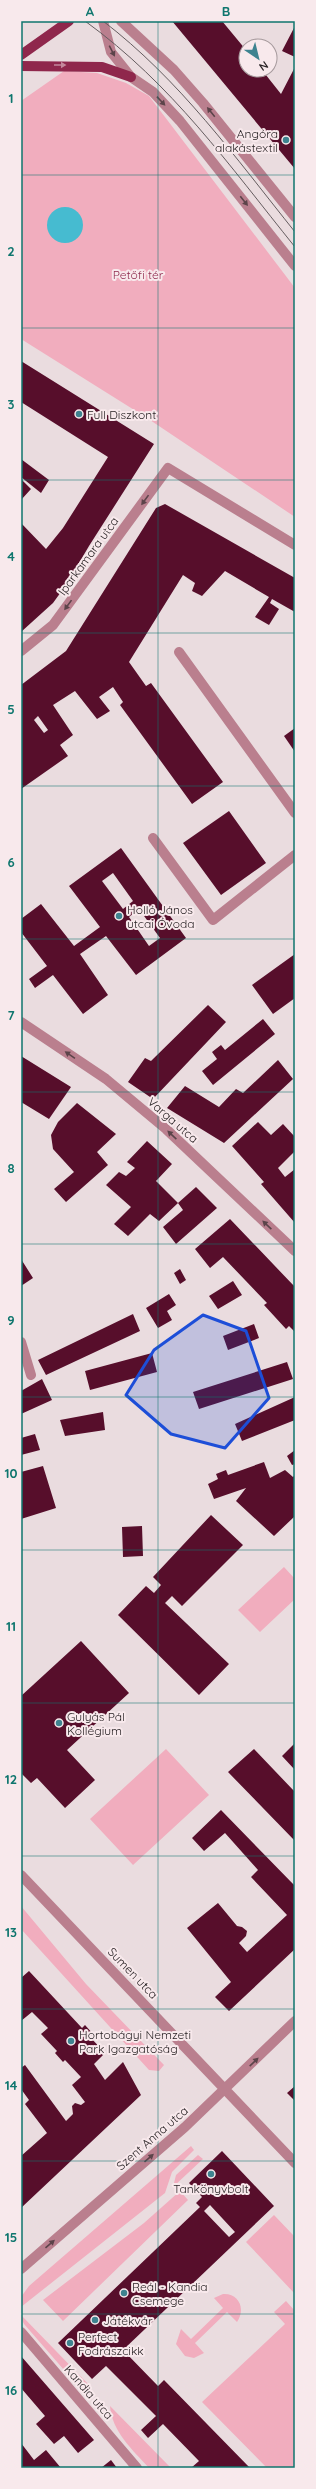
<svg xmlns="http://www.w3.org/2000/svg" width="316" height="2489" font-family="Quicksand,sans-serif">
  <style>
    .green { fill: #f1adbe }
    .water { fill: #46bbd0 }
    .building { fill: #570e2b; fill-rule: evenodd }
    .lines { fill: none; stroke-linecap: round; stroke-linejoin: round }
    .minor { stroke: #ba7f8e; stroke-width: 10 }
    .major { stroke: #8f274c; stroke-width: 10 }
    .tram { stroke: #655c5f; stroke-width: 1 }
    .oneway { fill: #5c444a }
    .oneway2 { fill: #c4889c }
    .marked { fill: #1d4ed8; fill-opacity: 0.2; stroke: #1d4ed8; stroke-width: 3; stroke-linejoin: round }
    .grid { fill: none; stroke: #0f766e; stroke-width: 1; stroke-opacity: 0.55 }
    .poi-dot { fill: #3e8390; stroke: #f8e9ec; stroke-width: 1.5 }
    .labels { text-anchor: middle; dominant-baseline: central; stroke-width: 4; stroke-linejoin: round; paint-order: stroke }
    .poi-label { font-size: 12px; fill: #2a2426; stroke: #f8e9ec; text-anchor: start }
    .park-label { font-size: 12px; fill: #8f2b4e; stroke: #f8e9ec }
    .street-label { font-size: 12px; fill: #2a2426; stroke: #f8e9ec }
    .neatline { fill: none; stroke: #0f766e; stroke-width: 1.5 }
    .grid-label { font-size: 13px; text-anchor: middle; font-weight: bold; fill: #0f766e }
  </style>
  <rect width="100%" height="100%" fill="#eadcdf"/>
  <path class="green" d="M64 71 97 73 126 83 149 96 295 288V517L147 418 21 339V101Z
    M284 1567 295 1579V1599L260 1632 238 1610Z
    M166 1749 209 1795 133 1865 90 1819Z
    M21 1906 86 1984 164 2065 159 2071 149 2070 21 1929Z
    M191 2146 194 2150 172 2172 165 2193 21 2307V2297L29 2286Z
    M198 2155 203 2159 173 2187 176 2175Z
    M180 2191 188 2200 63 2321 43 2300 144 2223Z
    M274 2215 295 2237V2294L246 2242Z
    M223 2294C239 2293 246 2309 237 2322L227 2312 195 2343 204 2353 194 2358 185 2356 176 2344 181 2329 191 2339 223 2308 214 2298Z
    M286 2301 295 2311V2468H267L202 2402 285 2324 274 2312Z
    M22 2316 89 2385 79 2383 71 2378 24 2324 21 2318Z
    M110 2406 171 2468H149C133 2450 112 2432 110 2406Z"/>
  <path class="water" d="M47 225a18 18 0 1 1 36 0a18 18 0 1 1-36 0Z"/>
  <path class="building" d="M172 21H222L246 50V70H262L281 94 295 67V169Z
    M295 26V57L282 51Z
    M21 361 154 444 89 546 66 585 53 603 21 632V523L46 549 63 528 108 457 21 402Z
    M21 459 49 480 41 493 21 477Z
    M21 479 31 489 21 500Z
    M165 504 295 578V612L272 599 270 603 279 609 269 625 255 617 269 597 225 571 202 596 192 591 195 583 183 575 129 662 146 686 151 683 223 782 192 804 120 705 123 702 113 687 99 697 110 711 97 719 75 691 53 705 73 735 60 745 68 756 21 789V685L66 651 156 508ZM38 716 48 730 44 733 34 720Z
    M295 728V752L284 736Z
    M229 811 266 863 221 895 183 843Z
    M121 848 186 938 136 975 106 936 80 954 108 995 83 1014 53 975 35 988 29 979 47 966 21 932V919L41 904 74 946 100 927 69 886ZM113 873 133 901 123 909 102 881ZM139 909 160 938 149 946 129 917Z
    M295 954V998L273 1014 252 985Z
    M208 1005 226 1022 153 1099 128 1082 145 1058 151 1061Z
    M263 1019 275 1034 213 1085 202 1071 217 1059 212 1052 221 1045 225 1050Z
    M21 1056 71 1087 49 1119 21 1102Z
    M278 1060 293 1079 224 1143 167 1108 185 1086 219 1107 236 1089 243 1093Z
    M77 1103 116 1134 97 1152 108 1165 66 1202 54 1189 74 1172 53 1149 51 1135 58 1122Z
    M258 1122 271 1135 283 1124 295 1137V1151L278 1168 285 1177 295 1169V1223L261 1184 264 1182 232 1146Z
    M147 1141 172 1164 156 1181 178 1203 196 1187 217 1208 176 1244 163 1227 183 1210 178 1203 159 1221 150 1214 128 1236 114 1224 131 1207 106 1185 119 1172 126 1176 135 1168 127 1162Z
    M230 1219 295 1287V1332L289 1326 286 1329 264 1305 267 1303 223 1257 210 1268 195 1249Z
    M21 1259 33 1278 21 1286Z
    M180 1269 186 1280 180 1284 174 1273Z
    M233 1281 242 1295 218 1309 209 1296Z
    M169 1294 176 1305 167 1311 172 1320 158 1328 146 1308Z
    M133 1314 140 1331 46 1375 38 1360Z
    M254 1324 259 1338 228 1350 223 1336Z
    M152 1353 157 1372 90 1390 85 1371Z
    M287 1362 293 1379 199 1409 193 1392Z
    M42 1379 52 1400 21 1414V1391Z
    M295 1397V1420L242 1441 235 1424Z
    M103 1412 105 1430 65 1436 60 1420Z
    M35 1434 40 1450 21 1455V1438Z
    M295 1450V1464L292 1465 287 1456Z
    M264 1462 270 1478 285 1470 293 1477 295 1475V1516L274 1536 236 1501 246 1488 214 1499 208 1484 218 1479 216 1474 226 1470 228 1475Z
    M43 1466 56 1508 21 1519V1472Z
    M211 1515 243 1545 182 1606 172 1596 165 1603 229 1664 199 1695 118 1615 146 1586 154 1593 161 1585 153 1577Z
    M142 1526 143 1556 123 1557 122 1527Z
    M81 1641 129 1693 67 1750 95 1780 65 1808 37 1778 31 1783 21 1773V1696Z
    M295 1743V1770L282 1756Z
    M254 1749 295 1792V1841L228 1772Z
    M221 1810 295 1886V1949L229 2011 215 1997 231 1982 187 1928 218 1903 237 1926 242 1927 247 1931 246 1936 239 1943 247 1952 287 1915 251 1877 258 1870 225 1833 204 1851 192 1838Z
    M29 1971 82 2028 85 2025 93 2034 90 2037 105 2053 94 2064 105 2080 123 2062 141 2095 21 2208V2156L47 2133 25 2104 29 2100 21 2089V2068L25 2065 66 2121 73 2114 72 2106 75 2103 81 2105 85 2102 72 2085 81 2077 65 2060 63 2062 55 2053 57 2051 41 2034 48 2028 32 2012 21 2021V1978Z
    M295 2086V2101L287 2093Z
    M222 2151 274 2206 123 2350 158 2386 164 2380 250 2468H191L199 2461 163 2424 148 2438 141 2430 156 2416 106 2366 92 2379 58 2343 200 2207 196 2203 202 2197 189 2183ZM210 2205 235 2232 229 2237 204 2211Z
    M21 2356 94 2440 78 2453 64 2436 54 2444 36 2424 45 2416 21 2388Z
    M21 2443 34 2460 46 2450 61 2468H23L21 2465Z
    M111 2460 117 2468H101Z"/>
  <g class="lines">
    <path class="minor" d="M103 21 111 52 131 77 153 92 180 121 295 266
      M121 21 174 70 203 103 295 217
      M21 651 53 625 168 468 295 545
      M179 652 295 813
      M153 838 213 920 295 855
      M21 1022 106 1079 166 1129 295 1251
      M21 1342 31 1375
      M21 1875 295 2163
      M21 2269 185 2127 295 2021
      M21 2332 137 2468"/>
    <path class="major" d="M21 55 69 21
      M21 66 102 67 131 77"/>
    <path class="tram" d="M85 21C173 85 228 164 295 247
      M103 21C180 80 235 157 295 232"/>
  </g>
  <defs><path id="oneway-solid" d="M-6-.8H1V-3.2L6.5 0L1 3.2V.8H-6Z"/></defs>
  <g class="oneway">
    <use href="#oneway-solid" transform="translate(112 51) rotate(63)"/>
    <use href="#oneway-solid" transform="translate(161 101) rotate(47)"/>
    <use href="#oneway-solid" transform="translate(211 112) rotate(-129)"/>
    <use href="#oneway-solid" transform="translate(244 201) rotate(52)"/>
    <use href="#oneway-solid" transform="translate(145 500) rotate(126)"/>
    <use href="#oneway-solid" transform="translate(68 605) rotate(126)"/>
    <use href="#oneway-solid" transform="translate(70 1055) rotate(-146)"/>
    <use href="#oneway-solid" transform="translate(172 1135) rotate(-137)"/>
    <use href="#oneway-solid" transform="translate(267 1225) rotate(-137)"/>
    <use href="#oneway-solid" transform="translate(254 2062) rotate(-44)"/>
    <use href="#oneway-solid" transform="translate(149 2158) rotate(-41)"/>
    <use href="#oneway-solid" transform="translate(50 2244) rotate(-41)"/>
  </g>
  <use class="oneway2" href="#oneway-solid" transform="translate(60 65)"/>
  <path class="marked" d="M203 1315 246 1331 269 1398 225 1448 171 1434 126 1395 154 1350Z"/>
  <path class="grid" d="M158 21V2468M21 175H295M21 328H295M21 480H295M21 633H295M21 786H295M21 939H295M21 1092H295M21 1244H295M21 1397H295M21 1550H295M21 1703H295M21 1856H295M21 2009H295M21 2161H295M21 2314H295"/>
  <g class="poi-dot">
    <circle cx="286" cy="140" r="4"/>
    <circle cx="79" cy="414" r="4"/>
    <circle cx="119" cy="916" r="4"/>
    <circle cx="59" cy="1723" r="4"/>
    <circle cx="71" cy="2041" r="4"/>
    <circle cx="211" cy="2174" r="4"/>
    <circle cx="124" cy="2293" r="4"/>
    <circle cx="95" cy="2320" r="4"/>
    <circle cx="70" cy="2343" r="4"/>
  </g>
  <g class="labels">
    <g class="poi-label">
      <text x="278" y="133" text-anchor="end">Angóra<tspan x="278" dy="14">alakástextil</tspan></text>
      <text x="87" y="414">Full Diszkont</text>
      <text x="127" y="909">Holló János<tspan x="127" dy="14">utcai Óvoda</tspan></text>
      <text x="67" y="1716">Gulyás Pál<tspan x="67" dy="14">Kollégium</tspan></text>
      <text x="79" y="2034">Hortobágyi Nemzeti<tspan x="79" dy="14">Park Igazgatóság</tspan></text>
      <text x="211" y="2188" text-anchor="middle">Tankönyvbolt</text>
      <text x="132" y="2286">Reál - Kandia<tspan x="132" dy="14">Csemege</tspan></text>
      <text x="103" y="2320">Játékvár</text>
      <text x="78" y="2336">Perfect<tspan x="78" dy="14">Fodrászcikk</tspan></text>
    </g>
    <g class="park-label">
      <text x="138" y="274">Petőfi tér</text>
    </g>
    <g class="street-label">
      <text transform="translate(88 556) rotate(-54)">Iparkamara utca</text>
      <text transform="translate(173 1120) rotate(41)">Varga utca</text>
      <text transform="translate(133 1973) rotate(46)">Sumen utca</text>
      <text transform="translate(152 2138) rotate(-41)">Szent Anna utca</text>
      <text transform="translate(89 2392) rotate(49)">Kandia utca</text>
    </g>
  </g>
  <rect width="316" height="2489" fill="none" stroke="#f8e9ec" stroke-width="44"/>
  <g transform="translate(258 58) rotate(145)"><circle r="19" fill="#f8e9ec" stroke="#a69a9d"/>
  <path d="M0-3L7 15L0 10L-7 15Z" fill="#3e8390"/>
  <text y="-6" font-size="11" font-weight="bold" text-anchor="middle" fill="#2a2426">N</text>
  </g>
  <rect x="22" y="22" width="272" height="2445" class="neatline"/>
  <g class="grid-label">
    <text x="90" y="16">A</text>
    <text x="226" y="16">B</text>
    <text x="11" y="103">1</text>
    <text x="11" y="256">2</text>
    <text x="11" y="409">3</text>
    <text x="11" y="561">4</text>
    <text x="11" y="714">5</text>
    <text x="11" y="867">6</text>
    <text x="11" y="1020">7</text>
    <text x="11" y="1173">8</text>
    <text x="11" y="1325">9</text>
    <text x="11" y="1478">10</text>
    <text x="11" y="1631">11</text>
    <text x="11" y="1784">12</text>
    <text x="11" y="1937">13</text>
    <text x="11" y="2090">14</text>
    <text x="11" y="2242">15</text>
    <text x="11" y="2395">16</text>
  </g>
</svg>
